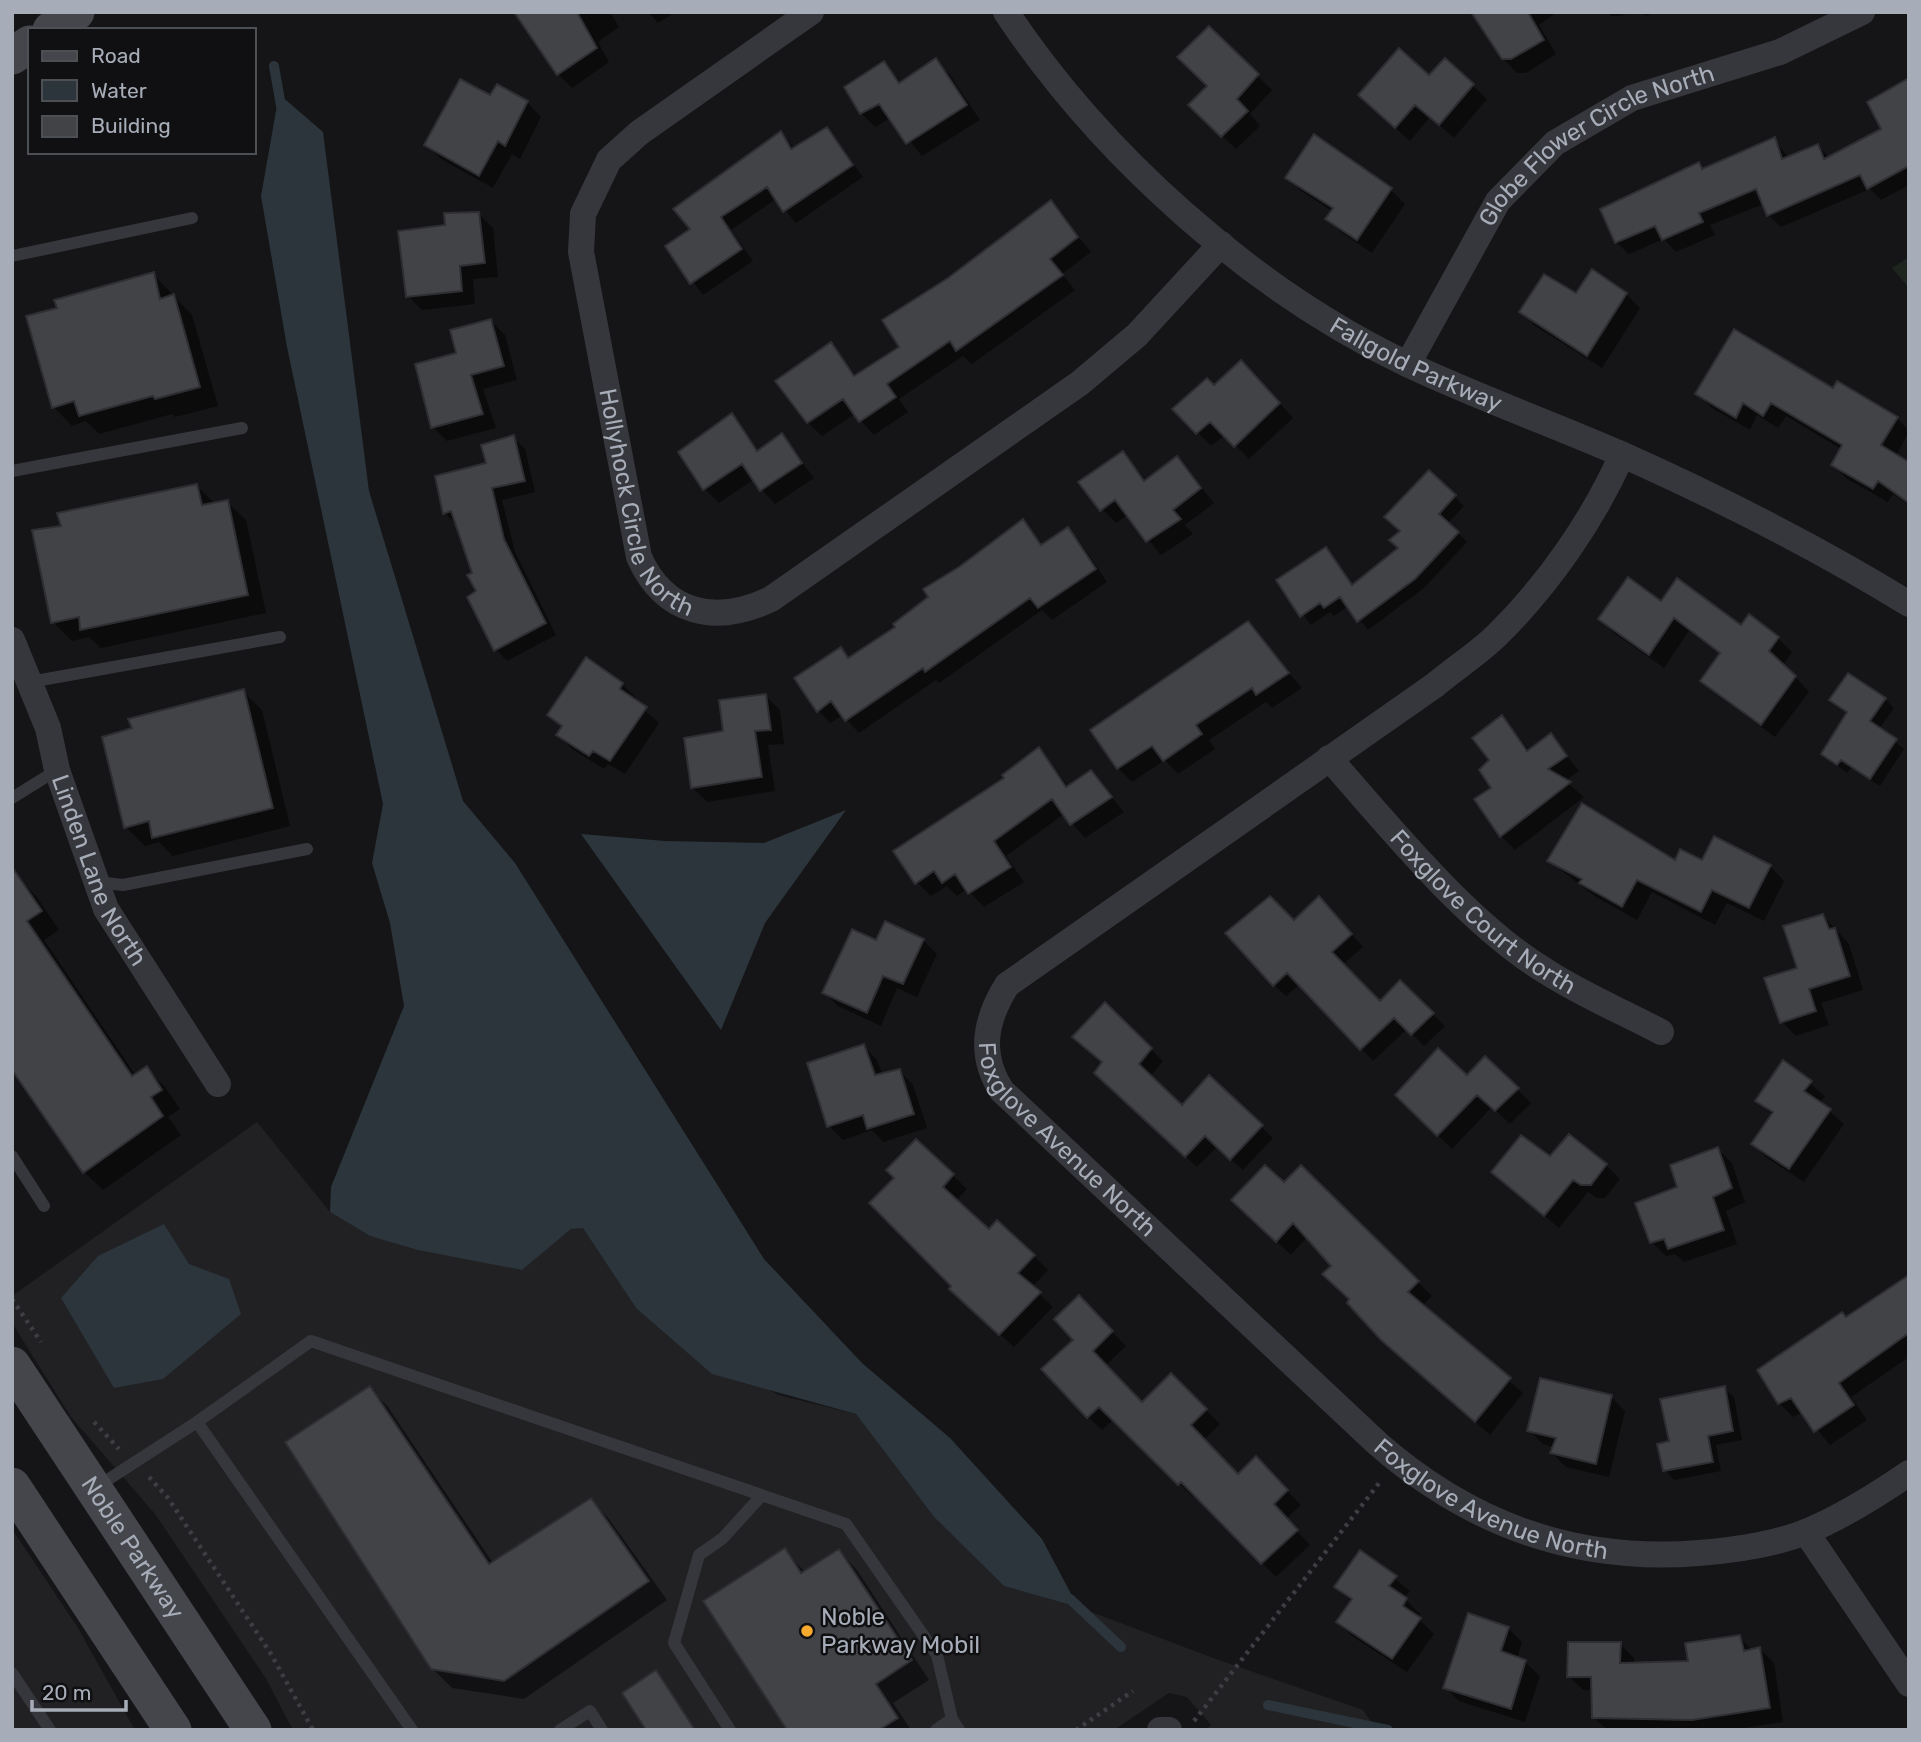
<svg xmlns="http://www.w3.org/2000/svg" width="1921" height="1742" font-family="Rubik,sans-serif">
  <style>
    .built { fill: #212124 }
    .green { fill: #1d251e }
    .water { fill: #2b353b }
    .shadow { fill: #0007 }
    .lines { fill: none; stroke-linecap: round; stroke-linejoin: round }
    .stream { stroke: #2b353b; stroke-width: 10 }
    .building { fill: #414347; stroke: #2f2f33; stroke-width: 2 }
    .path { stroke: #3c3e43; stroke-width: 4.5; stroke-dasharray: 3.5 5; stroke-linecap: butt }
    .lane { stroke: #36373c; stroke-width: 12 }
    .street { stroke: #36373c; stroke-width: 26 }
    .secondary { stroke: #44464c; stroke-width: 37 }
    .poi-dot { fill: #f7aa2e; stroke: #101012; stroke-width: 2.5 }
    .labels { text-anchor: middle; dominant-baseline: central; stroke-width: 5; stroke-linejoin: round; paint-order: stroke }
    .street-label { font-size: 24px; fill: #a7adb8; stroke: #101012 }
    .poi-label { font-size: 24px; fill: #a7adb8; stroke: #101012; text-anchor: start }
  </style>
  <rect width="100%" height="100%" fill="#151517"/>
  <path class="built" d="M257 1122 330 1212 370 1236 521 1270 571 1229 583 1227 636 1308 778 1395 856 1414 934 1517 1004 1586 1078 1607 1216 1659 1363 1710 1377 1730H1205L1211 1725 1187 1697 1169 1693 1114 1730H293L265 1677 155 1514 71 1417 12 1323V1296Z
    M12 1529 78 1628 135 1730H12Z"/>
  <path class="green" d="M1909 257V288L1892 268Z"/>
  <path class="water" d="M279 94 323 132 369 491 463 801 515 863 764 1259 862 1363 950 1438 1042 1539 1078 1607 1004 1586 934 1517 856 1414 712 1374 636 1308 583 1228 571 1229 522 1270 418 1250 370 1236 330 1212 331 1187 404 1006 390 923 372 863 383 804 287 347 261 196Z
    M846 810 765 923 721 1030 581 834 665 841 764 843Z
    M164 1224 189 1264 229 1279 241 1314 163 1379 114 1388 61 1298 98 1256Z"/>
  <path class="shadow" d="M516 12H610L619 27 598 42 609 62 572 88 558 74Z
    M648 12H676L658 23Z
    M1473 12H1557L1539 25 1556 54 1526 73H1517L1503 58Z
    M1607 12H1632L1621 16H1611Z
    M1642 12H1656L1646 16Z
    M1209 28 1272 90 1250 114 1260 126 1236 149 1204 119 1209 86Z
    M1445 60 1487 99 1454 138 1430 117 1410 141 1374 109 1430 78Z
    M936 61 950 75 980 120 922 156 891 118 875 127 861 113 884 63 902 83Z
    M1909 80V185L1881 200 1870 189 1781 227 1768 215 1764 204 1710 225 1715 235 1676 252 1664 239 1629 254 1616 242 1699 164 1705 170 1774 140 1789 158 1818 146 1830 158 1883 130Z
    M491 98 527 102 541 117 520 159 512 154 493 188 441 159 427 145Z
    M827 129 863 177 796 223 776 199 731 230 753 261 703 295 667 246 692 229 781 133 794 148Z
    M1287 177 1391 190 1405 204 1372 253 1341 232 1327 218 1332 211 1301 191Z
    M1051 203 1091 252 1062 274 1075 290 972 364 963 356 899 399 908 412 874 435 855 414 822 436 809 424 851 395 831 344 857 377 901 347 949 279Z
    M479 214 493 228 498 277 473 279 475 304 422 310 408 296 446 227Z
    M153 274 192 315 218 406 175 417 172 414 99 434 86 421 72 426 54 407 59 309Z
    M1626 294 1640 308 1602 368 1535 326 1521 312 1577 295Z
    M491 321 505 335 517 380 483 389 496 428 447 441 433 427 458 354Z
    M1255 376 1293 418 1249 459 1225 435 1211 446 1175 409 1215 387Z
    M1833 390 1897 418 1909 431 1896 456 1909 464V505L1893 494 1888 502 1847 479 1833 465 1841 449 1786 416 1778 428 1757 415 1750 430 1712 408 1698 394Z
    M731 416 760 452 781 435 814 478 775 504 753 480 719 503 705 489 680 453Z
    M513 437 525 449 535 492 502 500 515 552 556 635 507 661 496 649 458 526 445 513Z
    M1123 453 1146 481 1177 458 1214 503 1185 525 1193 534 1161 555 1128 515 1116 523 1102 509Z
    M1429 472 1464 506 1448 523 1467 542 1424 588 1368 630 1349 606 1334 616 1330 612 1311 625 1278 581 1326 549 1353 586 1400 549 1402 531Z
    M197 486 215 504 227 502 246 520 266 613 101 648 89 637 72 641 53 622 63 527Z
    M1023 521 1044 546 1068 530 1080 542 1107 582 1052 620 1042 610 939 683 936 680 859 733 843 715 830 723 818 710 840 649 850 659 897 627 960 568Z
    M1661 604 1778 638 1792 652 1784 664 1809 692 1775 737 1716 694 1702 680 1721 655 1689 631 1664 668 1614 633 1600 619Z
    M1247 623 1302 688 1272 708 1266 702 1209 740 1215 749 1178 774 1165 760 1132 782 1118 768 1093 730Z
    M622 684 636 698 634 701 659 723 625 774 608 764 604 769 572 749 558 735 563 728 549 714Z
    M243 691 262 710 290 826 173 856 159 842 145 846 126 827Z
    M766 696 780 710 784 744 768 745 775 791 707 802 693 788 725 732Z
    M1885 699 1894 708 1879 729 1904 749 1880 786 1851 768 1847 773 1823 754 1848 714 1831 700Z
    M1502 717 1530 751 1551 736 1579 771 1565 781 1584 797 1515 850 1501 836 1477 799 1493 788 1492 760Z
    M1039 749 1069 787 1091 772 1124 812 1085 838 1064 814 1006 856 1024 882 984 907 967 889 957 896 947 886 931 896 917 882 1007 779Z
    M1549 861 1770 866 1784 881 1764 921 1727 903 1715 925 1652 892 1637 920 1596 897Z
    M18 878 36 896 59 930 44 940 136 1076 146 1069 165 1087 180 1109 168 1117 181 1135 103 1190 84 1172 12 1067Z
    M1331 911 1363 947 1342 965 1380 1003 1400 983 1445 1026 1424 1046 1407 1029 1373 1061 1300 984 1286 996 1274 985 1294 923Z
    M1823 916 1849 944 1863 990 1821 1003 1829 1025 1796 1036 1782 1022 1799 969Z
    M923 940 937 954 917 997 897 988 881 1026 838 1006 824 992 877 942Z
    M1105 1005 1163 1061 1150 1077 1182 1108 1209 1077 1273 1138 1243 1170 1217 1147 1197 1167 1108 1084 1103 1063 1086 1048Z
    M863 1046 877 1060 883 1075 899 1070 913 1085 927 1128 883 1142 872 1130 843 1140 829 1126Z
    M1485 1058 1531 1103 1510 1124 1492 1107 1452 1149 1397 1095 1467 1077Z
    M1784 1062 1825 1096 1820 1103 1844 1124 1804 1182 1767 1158 1753 1144 1773 1115 1757 1100Z
    M916 1141 967 1189 956 1201 989 1231 1034 1256 1048 1270 1032 1287 1053 1307 1014 1347 965 1303 896 1178Z
    M1718 1149 1732 1163 1745 1202 1726 1211 1737 1244 1684 1262 1675 1254 1666 1256 1652 1242 1680 1188Z
    M1551 1159 1606 1165 1620 1179 1605 1198H1597L1588 1192 1559 1228 1493 1172Z
    M1301 1167 1432 1296 1422 1306 1523 1393 1490 1435 1397 1353 1351 1299 1333 1266 1307 1237 1291 1255 1247 1214Z
    M1909 1277V1357L1851 1397 1867 1420 1830 1445 1803 1412 1793 1417 1779 1403 1846 1319Z
    M1079 1298 1126 1346 1105 1366 1142 1404 1171 1376 1220 1424 1204 1440 1238 1476 1256 1459 1301 1505 1286 1519 1310 1545 1276 1577 1196 1495 1193 1497 1114 1419 1102 1430 1088 1417 1076 1340Z
    M1724 1388 1734 1397 1742 1440 1716 1445 1721 1471 1674 1480 1665 1470 1671 1442Z
    M370 1389 388 1407 493 1563 591 1501 609 1519 667 1600 524 1699 452 1688 432 1668Z
    M1611 1397 1625 1411 1609 1477 1566 1467 1552 1453 1554 1447 1543 1444 1529 1430Z
    M784 1550 805 1572 839 1551 857 1570 929 1680 893 1703 911 1730H789Z
    M1361 1552 1410 1591 1404 1598 1420 1614 1418 1618 1434 1634 1407 1672 1352 1636 1338 1622 1352 1602 1337 1587Z
    M1508 1628 1522 1642 1517 1659 1525 1662 1540 1676 1525 1722 1459 1701 1445 1687Z
    M1739 1637 1753 1651 1760 1649 1774 1663 1783 1722 1731 1730H1607L1594 1717 1593 1690H1583L1569 1676 1620 1644 1634 1658V1664L1690 1662Z"/>
  <g class="lines">
    <path class="stream" d="M274 66 281 106
      M1070 1599 1121 1647
      M1268 1705 1388 1730"/>
  </g>
  <path class="building" d="M514 12H577L597 48 557 75Z
    M1471 12H1528L1544 40 1511 59H1502Z
    M1209 26 1259 74 1237 99 1248 111 1221 137 1188 105 1207 86 1177 57Z
    M1399 48 1429 75 1445 58 1474 84 1439 125 1415 105 1395 128 1358 95Z
    M936 58 967 105 906 144 879 104 860 114 844 87 884 61 899 83Z
    M1909 78V166L1867 189 1860 175 1767 216 1756 189 1699 213 1703 222 1662 240 1655 226 1615 243 1600 209 1699 162 1702 169 1775 137 1782 159 1818 144 1824 159 1881 129 1867 102Z
    M460 79 490 95 497 84 528 101 505 146 498 141 479 176 424 145Z
    M827 127 853 165 783 212 767 187 721 217 742 249 690 284 665 246 690 229 673 209 781 131 791 149Z
    M1314 134 1392 188 1357 240 1325 219 1333 208 1285 178Z
    M1051 200 1078 237 1050 259 1063 275 956 351 950 341 887 384 896 397 859 422 843 399 807 423 775 381 831 342 854 376 899 347 882 320 948 278Z
    M479 212 485 263 460 266 462 291 406 297 398 231 445 225 444 213Z
    M1592 269 1627 293 1587 356 1519 312 1544 274 1576 293Z
    M154 272 160 299 174 294 200 387 155 399 153 396 79 416 74 401 52 408 26 316 57 308 54 300Z
    M491 319 504 366 471 375 483 414 431 428 415 364 456 353 450 330Z
    M1734 329 1833 388 1837 381 1898 417 1881 445 1909 462V503L1878 481 1873 489 1831 465 1842 445 1771 403 1763 416 1743 403 1736 418 1695 394Z
    M1241 360 1280 403 1234 447 1210 422 1196 434 1172 409 1207 378 1214 385Z
    M732 413 757 451 782 433 802 463 760 491 742 464 703 490 678 452Z
    M514 435 525 481 492 488 504 539 546 623 494 651 467 597 476 591 467 575 472 573 451 511 443 514 435 476 486 463 481 445Z
    M1123 451 1144 481 1177 456 1201 488 1173 510 1181 519 1146 542 1115 500 1100 511 1078 482Z
    M1429 470 1456 495 1439 514 1459 532 1415 579 1357 622 1340 597 1324 608 1320 603 1300 617 1276 580 1326 547 1352 585 1398 548 1389 540 1400 531 1384 517Z
    M197 484 202 505 228 500 248 595 80 630 79 617 51 623 32 530 61 526 57 513Z
    M1023 519 1041 545 1068 527 1096 569 1038 608 1030 598 925 672 923 668 845 721 831 701 817 712 794 678 841 647 848 658 895 627 893 624 928 597 923 589 959 567Z
    M1628 577 1661 601 1677 578 1741 625 1749 614 1779 637 1769 651 1796 676 1761 725 1700 681 1720 653 1674 618 1649 655 1598 619Z
    M1248 621 1289 673 1256 695 1252 688 1196 725 1202 734 1163 761 1152 746 1117 769 1090 730Z
    M586 657 623 683 620 689 647 707 610 761 593 751 589 756 556 735 562 726 547 715Z
    M1848 673 1886 698 1870 721 1897 739 1870 779 1841 760 1837 765 1821 754 1847 712 1829 700Z
    M244 689 273 808 152 838 149 821 124 828 102 737 132 728 128 719Z
    M766 694 771 730 755 731 762 777 691 788 684 738 723 731 719 700Z
    M1502 715 1527 751 1551 733 1567 756 1548 769 1571 782 1500 837 1474 799 1491 788 1479 770 1489 760 1472 738Z
    M1039 747 1066 787 1091 770 1112 797 1070 825 1052 799 994 841 1011 867 968 894 955 874 942 883 934 871 915 884 893 851 1004 778 1002 775Z
    M1582 803 1675 860 1680 849 1702 860 1714 836 1771 865 1749 908 1712 890 1701 912 1637 880 1622 907 1579 883 1582 879 1547 861Z
    M12 867 42 911 27 921 132 1076 147 1066 162 1090 151 1097 163 1116 83 1173 12 1070Z
    M1270 896 1294 920 1319 896 1352 934 1332 952 1380 1001 1400 980 1434 1013 1411 1035 1394 1018 1360 1050 1287 973 1273 986 1225 933Z
    M1823 914 1829 929 1835 928 1850 976 1809 989 1816 1011 1780 1023 1764 978 1797 968 1783 926Z
    M885 921 924 939 903 984 883 976 867 1013 822 993 852 929 876 940Z
    M1105 1002 1152 1048 1139 1064 1182 1105 1209 1075 1263 1125 1230 1160 1205 1136 1185 1157 1094 1073 1102 1062 1072 1037Z
    M864 1044 875 1075 900 1069 914 1114 867 1129 863 1115 827 1127 807 1063Z
    M1438 1048 1467 1075 1485 1056 1519 1088 1495 1111 1477 1095 1437 1136 1395 1095Z
    M1783 1060 1812 1081 1804 1091 1831 1109 1789 1169 1751 1144 1773 1112 1755 1101Z
    M1569 1134 1607 1164 1591 1185H1581L1573 1180 1544 1216 1491 1172 1521 1135 1550 1156Z
    M916 1139 954 1174 943 1187 989 1229 997 1220 1035 1255 1018 1273 1041 1292 999 1335 949 1289 951 1286 869 1203 894 1178 886 1170Z
    M1718 1147 1732 1188 1713 1197 1724 1230 1668 1249 1664 1239 1650 1243 1635 1203 1677 1187 1670 1165Z
    M1265 1165 1284 1182 1301 1165 1419 1281 1408 1292 1511 1378 1475 1422 1381 1340 1347 1303 1349 1299 1322 1274 1331 1266 1293 1223 1276 1242 1231 1200Z
    M1909 1275V1333L1839 1383 1854 1405 1814 1432 1791 1398 1778 1404 1757 1370 1842 1312 1846 1317Z
    M1079 1295 1113 1331 1093 1351 1142 1402 1171 1373 1207 1409 1191 1425 1238 1474 1256 1456 1288 1490 1274 1504 1298 1530 1261 1564 1181 1482 1178 1485 1099 1407 1087 1418 1041 1369 1073 1340 1054 1319Z
    M1540 1378 1612 1395 1596 1464 1550 1453 1556 1438 1527 1431Z
    M370 1386 489 1564 591 1498 649 1581 504 1681 431 1669 285 1442Z
    M1725 1386 1733 1431 1708 1436 1713 1462 1663 1471 1657 1444 1669 1441 1660 1399Z
    M785 1548 801 1573 839 1549 912 1660 876 1684 898 1718 879 1730H787L703 1601Z
    M1360 1550 1397 1576 1389 1586 1407 1598 1403 1606 1421 1618 1392 1659 1336 1622 1352 1599 1334 1587Z
    M1468 1613 1509 1627 1501 1651 1526 1660 1511 1709 1443 1688Z
    M1740 1635 1744 1651 1760 1647 1770 1708 1692 1720 1592 1718 1591 1677H1567L1568 1642H1621L1620 1663 1688 1661 1685 1643Z
    M656 1670 695 1730H646L622 1693Z"/>
  <g class="lines">
    <path class="path" d="M12 1299 41 1342
      M94 1422 119 1449
      M149 1477 168 1498 271 1654 313 1730
      M1194 1721 1380 1482
      M1076 1730 1133 1691"/>
    <path class="lane" d="M12 256 192 218
      M12 471 242 428
      M30 682 280 637
      M12 798 57 770
      M97 882 123 885 307 849
      M12 1156 44 1206
      M197 1422 311 1341 846 1524 937 1655 952 1719 959 1730
      M95 1488 197 1422 412 1730
      M12 1673 50 1730
      M560 1730 590 1711 602 1730
      M730 1730 674 1643 699 1555 723 1538 762 1495
      M936 1730 952 1719"/>
    <g class="street">
      <path id="s1" d="M811 12 639 133 609 160 583 214 581 252 639 557C665 615 716 625 771 599L1080 383 1137 335 1221 244"/>
      <path id="s2" d="M1006 12C1102 156 1251 289 1407 364 1477 397 1550 423 1621 454 1719 498 1817 547 1909 604"/>
      <path id="s3" d="M1408 364 1498 201 1555 143 1632 98 1780 52 1862 12"/>
      <path id="s4" d="M1622 455C1593 520 1548 585 1497 635 1479 653 1455 668 1435 685L1007 985C985 1020 978 1055 1002 1091L1378 1444C1471 1525 1576 1563 1699 1553 1735 1550 1774 1545 1808 1531 1844 1516 1877 1495 1909 1473"/>
      <path id="s5" d="M12 640 48 728 57 770 106 909 218 1084"/>
      <path id="s6" d="M1329 758C1390 828 1469 925 1547 972 1583 995 1623 1012 1661 1032"/>
      <path d="M1806 1532 1909 1684"/>
      <path d="M1160 1730H1169"/>
    </g>
    <g class="secondary">
      <path d="M51 30 76 12"/>
      <path d="M12 56 30 44"/>
      <path id="s7" d="M12 1365 253 1730"/>
      <path d="M12 1486 173 1730"/>
    </g>
  </g>
  <circle class="poi-dot" cx="807" cy="1631" r="7"/>
  <g class="labels">
    <g class="street-label">
      <text stroke="none"><textPath href="#s3" startOffset="301">Globe Flower Circle North</textPath></text>
      <text stroke="none"><textPath href="#s2" startOffset="548">Fallgold Parkway</textPath></text>
      <text stroke="none"><textPath href="#s1" startOffset="612">Hollyhock Circle North</textPath></text>
      <text stroke="none"><textPath href="#s5" startOffset="247">Linden Lane North</textPath></text>
      <text stroke="none"><textPath href="#s6" startOffset="219">Foxglove Court North</textPath></text>
      <text stroke="none"><textPath href="#s4" startOffset="1013">Foxglove Avenue North</textPath></text>
      <text stroke="none"><textPath href="#s4" startOffset="1580">Foxglove Avenue North</textPath></text>
      <text stroke="none"><textPath href="#s7" startOffset="219">Noble Parkway</textPath></text>
    </g>
    <g class="poi-label">
      <text x="821" y="1617">Noble<tspan x="821" dy="28">Parkway Mobil</tspan></text>
    </g>
  </g>
  <rect width="1921" height="1742" fill="none" stroke="#a7adb8" stroke-width="28"/>
  <rect x="28" y="28" width="228" height="126" fill="#101012" stroke="#4c4f54" stroke-width="2"/>
  <rect x="42" y="51" width="35" height="10" fill="#44464c" stroke="#4c4f54" stroke-width="2"/>
  <text x="91" y="63" font-size="21" fill="#a7adb8">Road</text>
  <rect x="42" y="80" width="35" height="21" fill="#2b353b" stroke="#4c4f54" stroke-width="2"/>
  <text x="91" y="98" font-size="21" fill="#a7adb8">Water</text>
  <rect x="42" y="116" width="35" height="21" fill="#414347" stroke="#4c4f54" stroke-width="2"/>
  <text x="91" y="133" font-size="21" fill="#a7adb8">Building</text>
  <path d="M32 1700v10h94v-10" fill="none" stroke="#a7adb8" stroke-width="3.5"/>
  <text x="42" y="1700" font-size="21" fill="#a7adb8" stroke="#101012" stroke-width="5" paint-order="stroke">20 m</text>
</svg>
